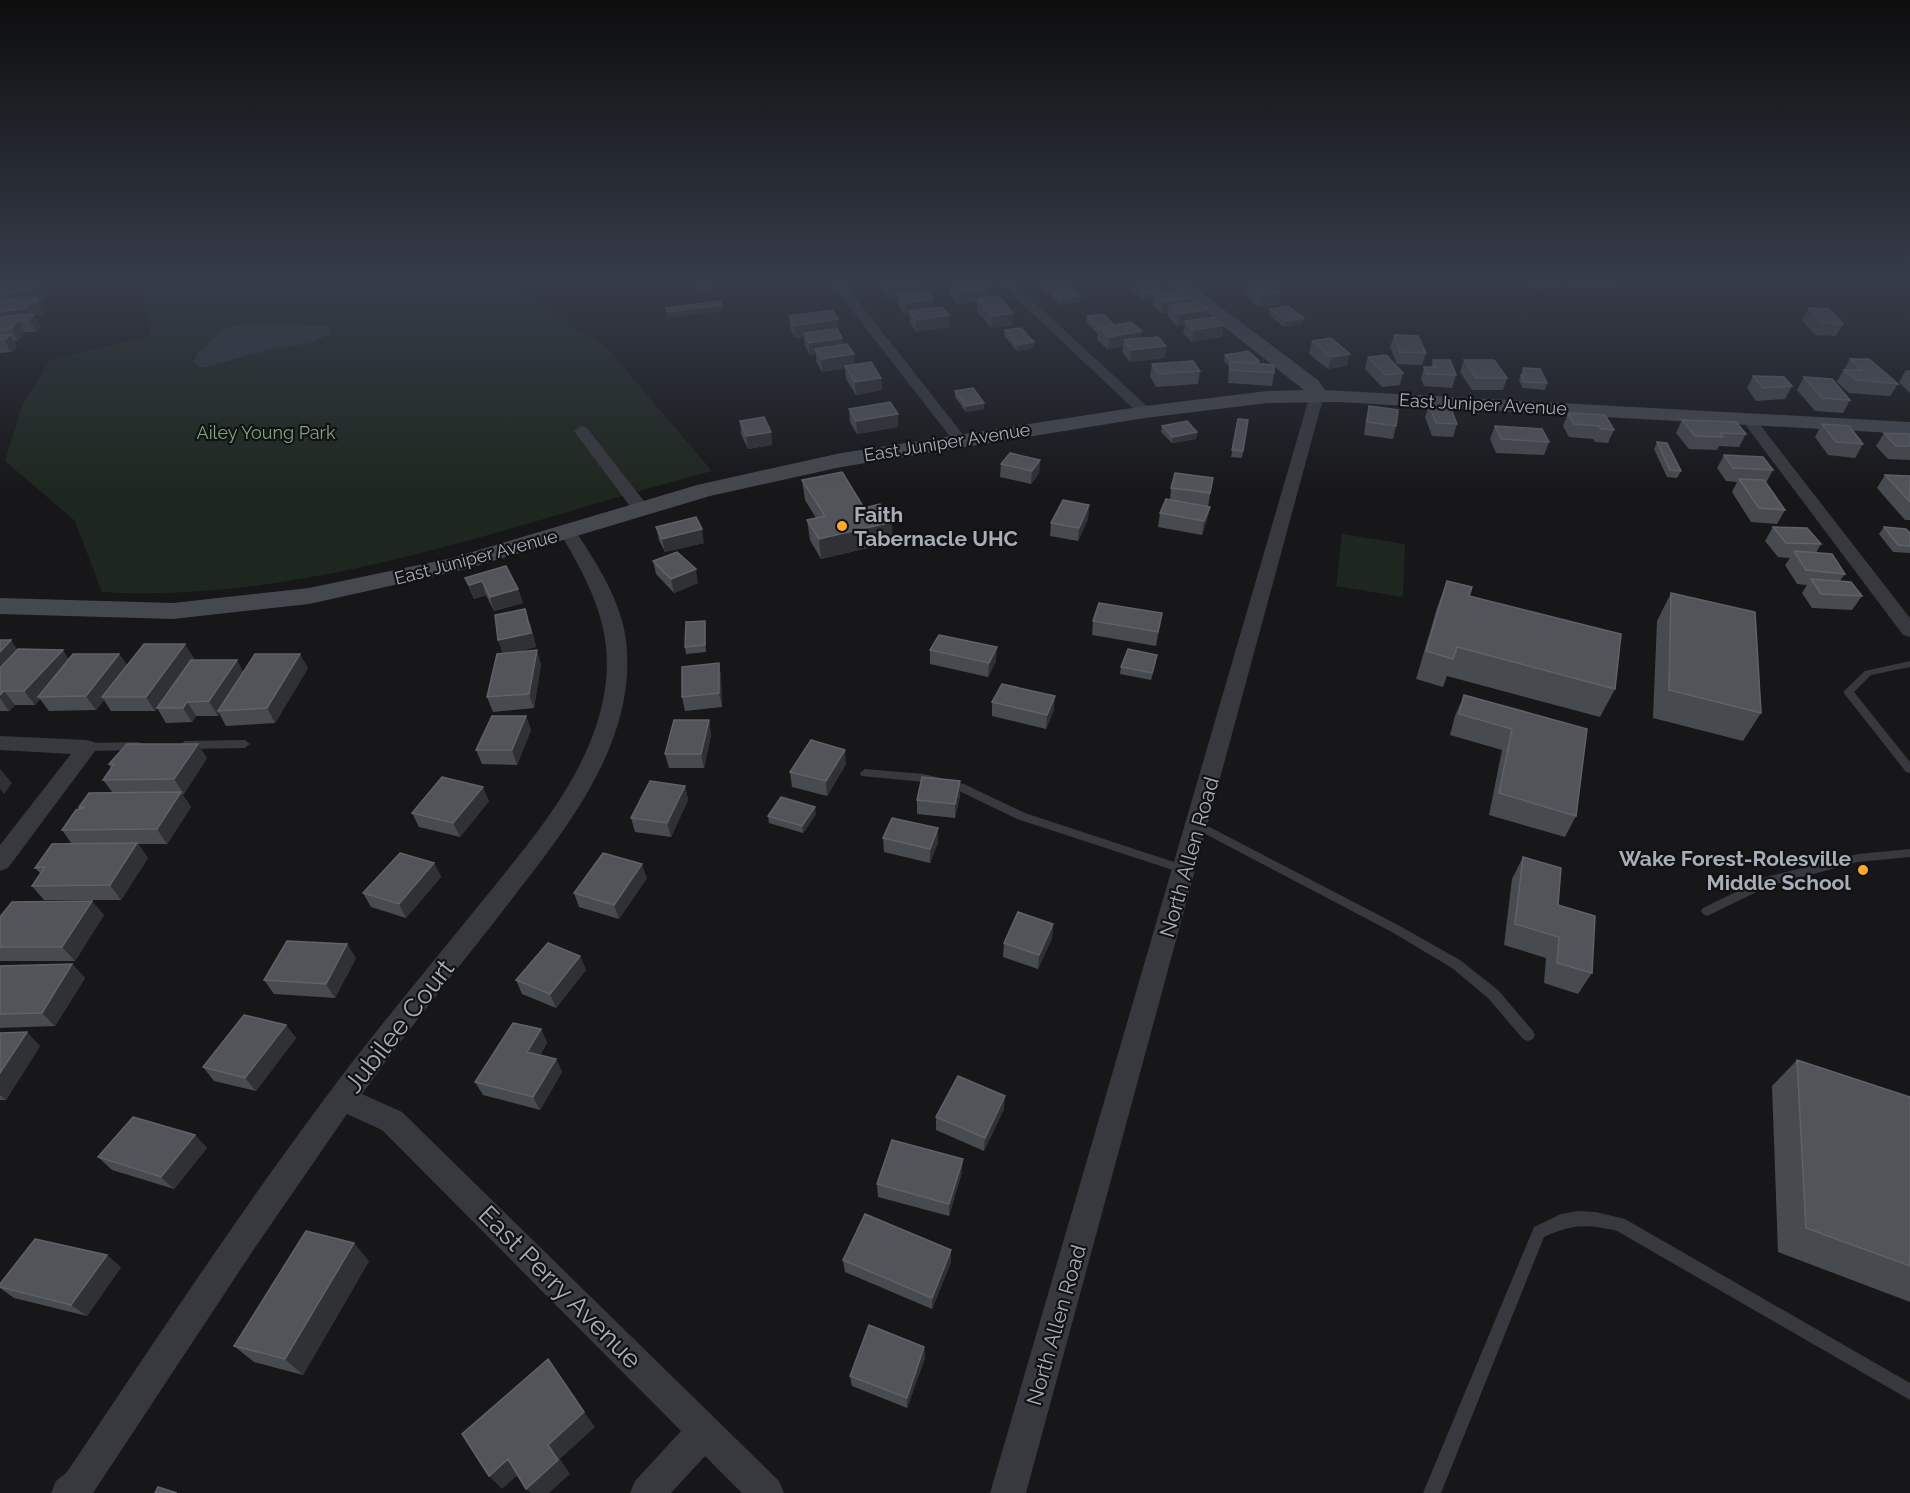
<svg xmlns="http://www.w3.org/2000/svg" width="1910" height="1493" font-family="Raleway,sans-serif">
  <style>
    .green { fill: #1e271f }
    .water { fill: #2b373e }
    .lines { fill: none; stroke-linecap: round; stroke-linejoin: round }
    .lane { fill: #37393e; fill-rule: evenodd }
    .street { fill: #37393e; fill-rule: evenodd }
    .secondary { fill: #45484e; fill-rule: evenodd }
    .wall { fill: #474a4e }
    .shaded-wall { fill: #303134 }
    .building { fill: #52545a; stroke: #5f6269; stroke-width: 1.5 }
    .poi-dot { fill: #ffa928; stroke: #121214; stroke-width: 2 }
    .labels { text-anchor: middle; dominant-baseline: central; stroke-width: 4.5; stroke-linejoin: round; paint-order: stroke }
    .far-street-label { font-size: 18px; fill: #a7aeba; stroke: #121214 }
    .far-park-label { font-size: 18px; fill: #7da77d; stroke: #121214 }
    .poi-label { font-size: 21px; font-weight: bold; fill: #a7aeba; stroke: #121214; text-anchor: start }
    .street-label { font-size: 21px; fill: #a7aeba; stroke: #121214 }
    .near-street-label { font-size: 26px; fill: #a7aeba; stroke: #121214 }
  </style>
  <rect width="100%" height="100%" fill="#171719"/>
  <path class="green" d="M140 282H508L607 348 712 471C513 523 312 604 102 592L75 521 5 461 23 403 51 359 151 336Z
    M1342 534 1405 544 1403 597 1336 586Z"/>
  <path class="water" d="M254 323 328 326 330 334 311 343 267 350 206 367H198L194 362 197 354 224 328Z"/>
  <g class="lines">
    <path class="lane" d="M1910 661V667L1871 675 1854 692 1910 762V773L1906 772 1843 692 1865 671Z
      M245 740 250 744 245 748 185 749 180 745 185 741Z
      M139 742 144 746 139 750 87 751 82 747 87 743Z
      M865 769 924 774 964 784 1025 813 1189 867 1191 870 1189 873 1185 874 1017 819 957 790 924 782 861 776 860 773Z
      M1198 821 1398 925 1460 960 1498 990 1533 1031 1535 1035 1533 1039 1528 1041 1523 1039 1488 998 1452 968 1390 931 1194 828 1192 825 1194 822Z
      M1910 849V857L1858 862 1769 886 1707 916 1703 914 1701 911 1703 908 1766 877 1858 854Z
      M1578 1211 1596 1212 1625 1219 1910 1383V1400L1617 1231C1587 1224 1573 1224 1544 1237L1441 1493H1423L1534 1227 1561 1214Z"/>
    <path class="street" d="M830 282H843L965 437 968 440 965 443H955Z
      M999 282H1012L1150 409 1152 412 1150 415H1140Z
      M1317 391 1324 395 1026 1493H990L1310 395Z
      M1749 416 1754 417 1910 618V637L1903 635 1744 423 1742 420Z
      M582 426 587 428 647 505 649 509 647 513H635L574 431Z
      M568 528 574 529C596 562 621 600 626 640 639 748 556 841 495 921 450 978 404 1035 362 1094L402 1112 779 1481 784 1493H742L705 1456 671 1493H630L635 1481 681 1431 382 1130 347 1114 252 1252 93 1493H51L56 1481 67 1472C159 1335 250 1196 350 1065 395 1007 442 951 488 894 532 839 581 783 600 713 619 640 596 594 560 533Z
      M0 736 87 740 94 742 98 747 8 868 0 871V845L71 754 0 750Z"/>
    <path class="secondary" d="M1167 282H1187L1318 380 1325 390 1910 422V434L1338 402 1267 403 1145 418 841 467 710 496 466 569 309 604 173 619 0 614V598L173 603 309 588 452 558 697 485 841 453 1145 406 1267 391 1304 390Z"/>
  </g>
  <path class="wall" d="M0 282 32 285 46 299 39 300 45 310 44 314 35 315V316L41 326 36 332H25L18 341H14L17 347 11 352 0 353Z
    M712 282V290L697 291 696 286Z
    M881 282H919L920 290 933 308 949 315V327L916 332 910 323 909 315H905L898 305V298L888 299 882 291Z
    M1037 282H1062L1065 288 1080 302 1060 305 1051 296V293H1048Z
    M1246 282H1276L1277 289 1281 293 1279 305 1258 307 1244 293Z
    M1449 282H1472V283L1450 284Z
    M1517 282H1561L1559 288 1537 289 1533 285H1520Z
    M1566 282H1614L1612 287 1569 286Z
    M951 284 990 298 1013 313V325L991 328 977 311V301L958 304 951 296Z
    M1134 285 1165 290V293L1191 298 1190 302 1208 310 1207 318 1222 337 1192 342 1183 333 1185 325 1177 326 1168 317V313L1162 314 1153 306 1154 298 1143 300 1133 290Z
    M1809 308 1843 324 1836 336 1815 335 1802 320Z
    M1270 309 1304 318 1302 324 1284 327 1269 315Z
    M789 316 839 331 842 338 843 345 855 365 881 378 882 390 856 395 846 379 845 368 822 372 816 361V354L810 355 805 346 804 337 795 338 790 328Z
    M1087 316 1114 325 1141 338 1165 358 1130 362 1122 352 1123 346 1108 349 1097 340 1098 334 1086 322Z
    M1005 330 1034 342V348L1017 351 1004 336Z
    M1394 335 1426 353 1422 365 1397 364 1390 347Z
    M1312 341 1347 366 1328 369 1309 354Z
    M1225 355 1259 361V364L1274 373 1272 386 1228 383 1229 366 1224 361Z
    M1368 357 1403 373 1400 385 1382 387 1365 369Z
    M1850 359 1898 384 1890 396 1849 393 1837 382Z
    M1433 360 1456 375 1452 388 1424 386 1421 379 1424 367H1431Z
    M1464 360 1507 378 1503 390H1472L1460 372Z
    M1152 364 1200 371 1198 384 1156 387 1150 376Z
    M1523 368 1547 383 1545 390 1523 388 1519 381Z
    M1906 370H1910V393L1899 382Z
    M1753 376 1792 386 1785 399 1756 401 1747 388Z
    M1804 377 1850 400 1843 413 1815 411 1797 390Z
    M955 391 984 403V409L966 412 955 397Z
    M1429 405 1457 424 1453 437 1432 436 1425 417Z
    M1369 406 1396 426 1393 439 1364 435 1366 419Z
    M849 409 898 427 857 434 850 422Z
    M1568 413 1614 430 1608 443 1595 442 1593 439 1569 437 1563 426Z
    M1238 419 1248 420 1242 458 1231 457Z
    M1682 420 1746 434 1739 447 1719 446 1717 450 1689 449 1676 433Z
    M740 421 771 432 772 445 748 449 741 434Z
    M1822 424 1863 444 1855 458 1828 455 1815 437Z
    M1162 426 1197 432 1196 439 1172 443 1161 432Z
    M1495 426 1549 442 1544 455 1496 453 1490 439Z
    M1884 433 1910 434V460L1888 459 1876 446Z
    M1657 442 1681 471 1677 478 1667 477 1654 449Z
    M1724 455 1773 470 1766 483 1785 510 1777 524 1751 522 1732 492 1737 482 1726 481 1717 468Z
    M1040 460 1039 473 1031 484 1000 477 1001 464Z
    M1885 475 1910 476V520H1905L1877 488Z
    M1213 478 1208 507H1210L1207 520 1202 535 1158 527 1160 513 1170 500 1171 488Z
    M802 480 893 542 821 559 810 540 807 520 816 518 805 500Z
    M1089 505 1088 519 1078 541 1050 536 1051 523Z
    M656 527 704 543 665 552 659 540Z
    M1773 527 1821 544 1816 553 1845 574 1840 581 1862 596 1852 610 1812 608 1802 593 1807 585 1797 584 1785 565 1790 558 1778 557 1765 541Z
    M1884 527 1910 533V553L1893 552 1879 534Z
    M653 561 698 583 674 593 656 574Z
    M465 578 518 589 523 603 494 611 486 595 474 599Z
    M1447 581 1469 596 1615 689 1600 717 1447 676 1443 687 1416 679 1437 608Z
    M1671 593 1761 713 1743 741 1653 718 1657 621Z
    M1162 613 1156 646 1092 635 1093 621Z
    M530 623 536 647 512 653 541 664 534 708 493 712 487 697 503 653Z
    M706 628V652L686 654 685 647Z
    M0 640 18 650 69 659 119 654 127 665 194 658 192 660H237L243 672 308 668 275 723 226 726 219 713 218 716H196L192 722 166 723 157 708 161 704 155 711H111L104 700 96 710 49 711 40 699 35 705H15L9 711H0Z
    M930 650 996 661 988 677 930 664Z
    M1156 662 1151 680 1120 674 1121 667Z
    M719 663 721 677 722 707 685 711 682 697Z
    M1464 695 1587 729 1576 816 1565 837 1489 815 1502 750 1450 735 1455 716Z
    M992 702 1054 710 1046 729 992 716Z
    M526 716 531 730 517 765 482 764 476 750Z
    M709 720 711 735 704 768H669L665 754Z
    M207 758 184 794H182L191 807 167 844H138L148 858 121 900H44L32 886 41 874 35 868 72 844 62 830 80 808 79 807 113 793 103 780 111 768 109 764Z
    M846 764 827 796 792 787 790 772Z
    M685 786 688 800 671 837 635 832 631 818Z
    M960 795 955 818 917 814V800Z
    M489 801 460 837 419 827 412 813Z
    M816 814 803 833 769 823 768 816Z
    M938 828V842L930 863 884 852 883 838Z
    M1523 857 1558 905 1592 973 1578 994 1544 983 1546 958 1504 945 1512 879Z
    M434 863 441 877 406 918 371 907 363 893Z
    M647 878 619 919 579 907 574 893Z
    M104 915 75 961H0V917Z
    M1053 924 1052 938 1038 969 1003 957 1004 943Z
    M580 956 586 970 556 1008 522 994 516 980Z
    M356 958 335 998 274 994 264 980Z
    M72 964 85 978 55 1026 0 1028V966Z
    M286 1025 296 1038 256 1091 214 1081 203 1067Z
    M541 1029 547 1043 540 1055 556 1059 562 1072 540 1110 483 1095 475 1082Z
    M0 1033 40 1046 6 1100H0Z
    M1797 1060 1910 1097V1302L1778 1252 1772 1086Z
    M1004 1109 984 1151 936 1130V1117Z
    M195 1135 207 1148 174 1189 112 1170 98 1157Z
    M962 1172 949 1216 878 1197 877 1184Z
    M951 1250V1262L932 1309 845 1272 843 1260Z
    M369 1261 303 1375 254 1362 234 1346Z
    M121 1267 87 1316 14 1298 0 1288V1284Z
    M924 1347 925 1358 907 1408 852 1386 850 1376Z"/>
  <path class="shaded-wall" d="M0 282H30L33 287 0 295Z
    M1118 282H1139L1117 285Z
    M920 283V295L898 293V298L888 299 887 288Z
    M1272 284H1278L1276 294 1281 293 1279 305 1258 307 1260 295Z
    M1065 285V291L1051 290V293H1048V288Z
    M39 287 46 299 39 300 45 310 44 314 35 315V316L41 326 36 332 29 320H18L25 332 18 341 11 329 0 325V296Z
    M990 288V299H977V301L958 304V292Z
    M1165 290 1164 296 1155 294 1154 298 1143 300 1144 294Z
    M1080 296V302L1060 305V299Z
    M1191 298 1189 310 1169 305 1168 313 1162 314 1164 302Z
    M933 299V311H909V315H905V303Z
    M722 305 723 311 668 318 667 312Z
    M1208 310 1206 322 1185 321V325L1177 326 1179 314Z
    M1013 313V325L991 328 992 316Z
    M949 315V327L916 332V320Z
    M1304 318 1302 324 1284 327 1286 321Z
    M838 319 839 331 806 336 804 333V337L795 338 794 326Z
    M1224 325 1222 337 1192 342 1194 330Z
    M1142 331 1140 343 1124 340 1123 346 1108 349 1109 337Z
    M10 335 17 347 11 352 4 340Z
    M842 338 843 350 815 349 816 354 810 355 809 343Z
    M1034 342V348L1017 351V345Z
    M1166 346 1165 358 1130 362 1131 350Z
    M854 354 855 367 822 372 821 359Z
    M1350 354 1347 366 1328 369 1331 357Z
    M881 378 882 390 856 395 855 382Z
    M984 403V409L966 412V406Z
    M898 414V427L857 434 856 421Z
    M771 432 772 445 748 449 746 436Z
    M1197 432 1196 439 1172 443 1173 437Z
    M1040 460 1039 473 1031 484 1032 471Z
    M1089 505 1088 519 1078 541 1079 528Z
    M1210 507 1207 520 1202 535 1204 521Z
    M892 522 893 542 821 559 819 539Z
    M702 529 704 543 665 552 662 539Z
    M696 569 698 583 674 593 671 579Z
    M482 581 486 595 474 599 469 585Z
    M518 589 523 603 494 611 490 597Z
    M525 609 536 647 503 655 498 640Z
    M1162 613 1160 627 1156 646 1158 632Z
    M705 621 706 628V652L705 645Z
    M11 640 21 655 0 677V652Z
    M185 644 194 658 155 711 146 697Z
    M997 647 996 661 988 677 989 663Z
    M63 650 72 664 38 697 40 699 35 705 24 691Z
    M537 650 541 664 534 708 529 694Z
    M119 654 129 668 102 697 104 700 96 710 86 696Z
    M300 654 308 668 275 723 267 708Z
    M237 660 244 674 218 711 219 713 218 716 209 701Z
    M719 663 721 677 722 707 719 693Z
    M4 691 15 705 9 711 0 698V695Z
    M1055 696 1054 710 1046 729 1047 715Z
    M187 702 196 716 192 722 183 708Z
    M526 716 531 730 517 765 512 750Z
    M709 720 711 735 704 768 701 754Z
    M198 744 207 758 184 794 174 779Z
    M845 750 846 764 827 796 826 781Z
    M0 769 12 783 4 794 0 789Z
    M960 781V795L955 818V804Z
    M685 786 688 800 671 837 667 823Z
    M483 787 489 801 460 837 453 823Z
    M181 792 191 807 167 844 157 829Z
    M815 807 816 814 803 833 802 826Z
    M938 828V842L930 863V849Z
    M137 843 148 858 121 900 110 885Z
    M434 863 441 877 406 918 399 904Z
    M642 864 647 878 619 919 614 905Z
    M92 901 104 915 75 961 62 947Z
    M1053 924 1052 938 1038 969 1039 955Z
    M347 944 356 958 335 998 326 984Z
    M580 956 586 970 556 1008 550 994Z
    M72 964 85 978 55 1026 42 1013Z
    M286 1025 296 1038 256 1091 245 1078Z
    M541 1029 547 1043 533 1066 527 1052Z
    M27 1032 40 1046 6 1100 0 1095V1073Z
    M556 1059 562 1072 540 1110 533 1097Z
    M1005 1096 1004 1109 984 1151 985 1138Z
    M195 1135 207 1148 174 1189 161 1177Z
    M963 1159 962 1172 949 1216V1204Z
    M354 1243 369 1261 303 1375 285 1359Z
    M951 1250V1262L932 1309V1298Z
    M107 1255 121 1267 87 1316 71 1305Z
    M924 1347 925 1358 907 1408V1398Z
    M584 1412 595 1427 560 1459 570 1474 549 1493H531L526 1489 548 1445Z
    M508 1459 520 1473 502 1489 489 1476Z"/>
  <path class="building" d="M13 282H23L26 287 37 284 39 287 0 296V285Z
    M696 282H711V285L696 286Z
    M883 282H919L920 283 887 288Z
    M964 282H985L990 288 958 292 951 284Z
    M1043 282H1062L1065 285 1048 288Z
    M1148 282H1155L1165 290 1144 294 1134 285Z
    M1247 282H1276L1278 284H1272L1281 293 1260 295Z
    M1071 287 1080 296 1060 299 1051 290Z
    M925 290 933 299 905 303 898 293Z
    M1181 290 1191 298 1164 302 1155 294Z
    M999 296 1013 313 992 316 977 299Z
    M26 297 25 300 38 298 37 302 29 303 27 308 0 312V301Z
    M720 301 722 305 667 312 666 308Z
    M1198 301 1208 310 1179 314 1169 305Z
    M1288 306 1304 318 1286 321 1270 309Z
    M942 307 949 315 916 320 909 311Z
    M1809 308 1829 309 1843 324 1822 323Z
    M832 310 838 319 794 326 789 316Z
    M34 314 29 320H18L11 329 0 330V317Z
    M1103 314 1114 325 1098 328 1099 329 1087 316Z
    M1215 317 1224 325 1194 330 1185 321Z
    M1131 322 1142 331 1109 337 1098 328Z
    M1021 328 1034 342 1017 345 1005 330Z
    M837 329 842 338 809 343 804 333Z
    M0 335H10L4 340H0Z
    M1394 335 1418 336 1426 353 1400 352Z
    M1158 337 1166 346 1131 350 1124 340Z
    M1331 338 1350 354 1331 357 1312 341Z
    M847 344 854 354 821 359 815 349Z
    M1248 351 1259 361 1247 363 1232 362 1225 355Z
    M1386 355 1403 373 1385 375 1368 357Z
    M1850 359H1869L1898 384 1856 380 1844 370H1862Z
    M1433 360H1450L1456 375 1427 374 1424 367H1436Z
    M1464 360H1494L1507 378H1476Z
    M1193 361 1200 371 1158 374 1152 364Z
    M1230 361 1274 365V373L1230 370Z
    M871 362 881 378 855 382 845 366Z
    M1523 368 1540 369 1547 383 1525 382 1521 375H1526Z
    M1753 376 1784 377 1792 386 1763 388Z
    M1804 377 1832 379 1850 400 1822 398Z
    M973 388 984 403 966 406 955 391Z
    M890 402 898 414 856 421 849 409Z
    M1429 405 1450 406 1457 424 1436 423Z
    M1369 406 1398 410 1396 426 1367 422Z
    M1568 413 1605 415 1614 430 1601 429 1599 426 1574 424Z
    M764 417 771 432 746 436 740 421Z
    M1238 419 1248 420 1243 451 1232 450Z
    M1682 420 1736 422 1746 434 1720 433 1723 437 1695 436Z
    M1187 421 1197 432 1173 437 1162 426Z
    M1822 424 1849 426 1863 444 1836 442Z
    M1495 426 1542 429 1549 442 1501 439Z
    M1884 433 1910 434V446H1896Z
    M1657 442 1667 443 1681 471 1670 470Z
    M1010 453 1040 460 1032 471 1001 464Z
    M1724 455 1763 457 1773 470 1733 468Z
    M842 472 864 508 880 504 892 522 819 539 807 520 825 516 802 480Z
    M1175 473 1213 478 1210 493 1171 488Z
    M1885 475 1910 476V502Z
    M1739 479 1764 480 1785 510 1759 508Z
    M1166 499 1210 507 1204 521 1160 513Z
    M1063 500 1089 505 1079 528 1051 523Z
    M696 517 702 529 662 539 656 527Z
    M1773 527 1807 528 1821 544 1786 543Z
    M1884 527 1906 529 1910 533V546L1898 545Z
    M1794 551 1832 554 1845 574 1806 570Z
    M677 552 696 569 671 579 653 561Z
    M506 566 518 589 490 597 482 581 469 585 465 578Z
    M1811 579 1851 582 1862 596 1821 594Z
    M1447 581 1472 587 1469 596 1621 634 1615 689 1457 647 1453 659 1426 651Z
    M1671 593 1755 612 1761 713 1669 690Z
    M1099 603 1162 613 1158 632 1093 621Z
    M525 609 531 633 498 640 495 615Z
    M705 621V645L685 647 686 622Z
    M939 635 997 647 989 663 930 650Z
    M0 640H11L0 652Z
    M144 644H185L146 697H102Z
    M18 649 63 650 24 691H4L0 695V668Z
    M1128 649 1157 655 1152 673 1121 667Z
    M537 650 529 694 487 697 497 654Z
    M73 654H119L86 696 38 697Z
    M255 654H300L267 708 218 711Z
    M191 660H237L209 701 187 702 183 708H157Z
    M719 663V693L682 697V667Z
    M1002 684 1055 696 1047 715 992 702Z
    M1464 695 1587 729 1576 816 1499 793 1512 729 1459 714Z
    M492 716H526L512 750H476Z
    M674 720H709L701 754H665Z
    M811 740 845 750 826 781 790 772Z
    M127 744H198L174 779 103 780 114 764H109Z
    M442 777 483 787 453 823 412 813Z
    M922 777 960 781 955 804 917 800Z
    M650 781 685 786 667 823 631 818Z
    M181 792 157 829 62 830 76 810 85 807H79L89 793Z
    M781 797 815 807 802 826 768 816Z
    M892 818 938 828 930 849 883 838Z
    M137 843 110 885 32 886 45 867 35 868 52 844Z
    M400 853 434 863 399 904 363 893Z
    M603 853 642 864 614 905 574 893Z
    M1523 857 1561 868 1558 905 1595 916 1592 973 1557 963 1559 937 1515 924Z
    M92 901 62 947H0V917L12 902Z
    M1018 912 1053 924 1039 955 1004 943Z
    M287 941 347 944 326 984 264 980Z
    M548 943 580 956 550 994 516 980Z
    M72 964 42 1013 0 1014V966Z
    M244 1015 286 1025 245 1078 203 1067Z
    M513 1023 541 1029 527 1052 556 1059 533 1097 475 1082Z
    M27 1032 0 1073V1033Z
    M1797 1060 1910 1097V1266L1806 1228Z
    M958 1076 1005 1096 985 1138 936 1117Z
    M133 1117 195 1135 161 1177 98 1157Z
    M892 1140 963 1159 949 1204 877 1184Z
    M865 1214 951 1250 932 1298 843 1260Z
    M306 1231 354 1243 285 1359 234 1346Z
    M35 1239 107 1255 71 1305 0 1287V1284Z
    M869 1325 924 1347 907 1398 850 1376Z
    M548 1359 584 1412 548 1445 558 1460 526 1489 508 1459 489 1476 462 1434Z
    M158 1487 177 1493H155Z"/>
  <linearGradient id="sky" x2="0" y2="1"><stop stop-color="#0d0d0e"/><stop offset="0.57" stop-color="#363c49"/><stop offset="1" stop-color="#363c49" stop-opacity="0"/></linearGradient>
  <rect width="1910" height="491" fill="url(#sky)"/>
  <g class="poi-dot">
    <circle cx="842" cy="526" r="6"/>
    <circle cx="1863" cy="870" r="6"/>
  </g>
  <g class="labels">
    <g class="far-street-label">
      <text transform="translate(1483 404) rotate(3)">East Juniper Avenue</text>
      <text transform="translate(947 442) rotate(-9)">East Juniper Avenue</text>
      <text transform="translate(476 557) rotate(-15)">East Juniper Avenue</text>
    </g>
    <g class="far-park-label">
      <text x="266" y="432">Ailey Young Park</text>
    </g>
    <g class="poi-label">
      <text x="854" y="514">Faith<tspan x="854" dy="24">Tabernacle UHC</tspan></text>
      <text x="1851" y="858" text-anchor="end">Wake Forest-Rolesville<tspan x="1851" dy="24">Middle School</tspan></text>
    </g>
    <g class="street-label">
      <text transform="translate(1189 857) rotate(-74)">North Allen Road</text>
      <text transform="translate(1056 1325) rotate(-74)">North Allen Road</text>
    </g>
    <g class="near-street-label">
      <text transform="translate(399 1026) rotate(-52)">Jubilee Court</text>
      <text transform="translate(560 1287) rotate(45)">East Perry Avenue</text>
    </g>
  </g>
</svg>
